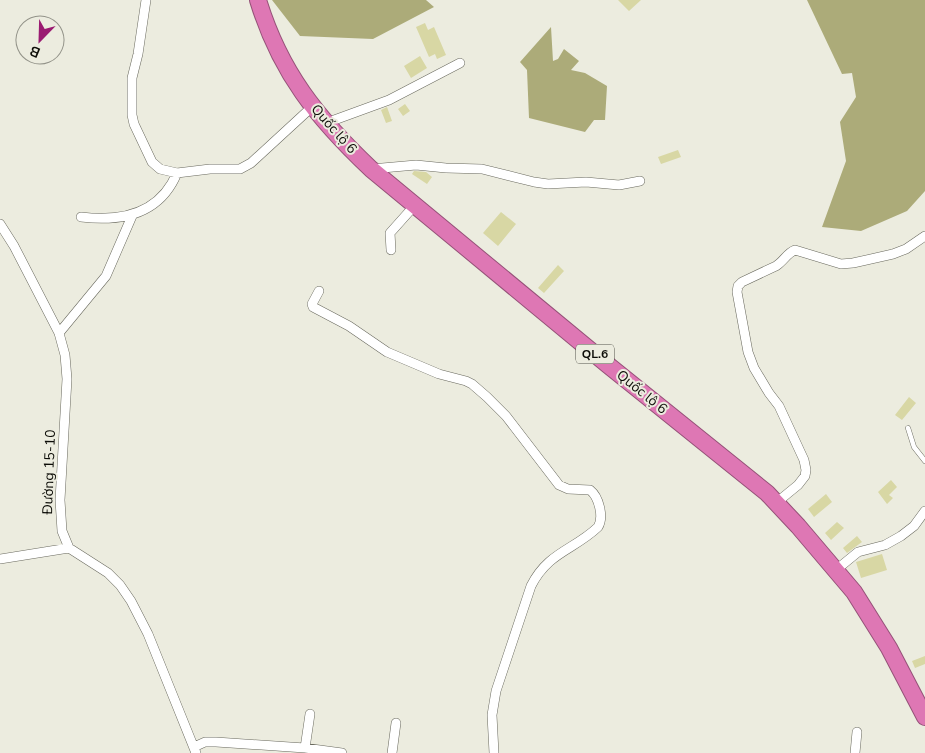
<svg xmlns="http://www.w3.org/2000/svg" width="925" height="753" font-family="'Nunito Sans',sans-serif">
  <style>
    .forest { fill: #acab79 }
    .building { fill: #d8d7a4 }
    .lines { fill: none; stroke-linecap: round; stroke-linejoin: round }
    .lane-casing { stroke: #69695e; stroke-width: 5.5 }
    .street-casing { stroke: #69695e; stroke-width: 10 }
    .highway-casing { stroke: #955278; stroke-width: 18 }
    .lane { stroke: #fff; stroke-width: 4.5 }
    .street { stroke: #fff; stroke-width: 9 }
    .highway { stroke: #de77b4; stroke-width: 16 }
    .labels { text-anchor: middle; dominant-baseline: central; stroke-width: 4; stroke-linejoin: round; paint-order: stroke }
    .shield { fill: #ececdf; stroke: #505048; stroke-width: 1 }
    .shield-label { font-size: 12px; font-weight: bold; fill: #0d0d08 }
    .street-label { font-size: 14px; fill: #0d0d08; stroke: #ececdf }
  </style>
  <rect width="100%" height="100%" fill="#ececdf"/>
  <path class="forest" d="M272 0H426L434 7 373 39 300 36Z
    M807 0H925V191L907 211 861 231 822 227 846 161 840 122 856 97 852 73 842 74Z
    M551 27 553 61 558 59 564 49 579 61 571 70 585 73 607 86 605 120H594L585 132 529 118 527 70 520 62Z"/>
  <path class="building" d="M618 0H641L629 11Z
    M425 23 428 30 434 27 446 55 437 59 435 54 429 57 416 27Z
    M420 56 427 68 411 78 404 66Z
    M405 104 410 111 403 116 398 109Z
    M387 107 392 121 386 123 381 110Z
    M678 150 681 157 661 164 658 157Z
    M414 171 426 172 432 177 427 184 412 174Z
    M501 212 516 224 498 246 483 233Z
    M558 265 564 271 544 293 538 288Z
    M909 397 916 403 902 420 895 415Z
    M891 480 897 487 889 495 893 498 887 504 878 492Z
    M826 494 832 502 814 517 808 509Z
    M837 522 844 528 831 540 825 533Z
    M857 536 862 542 847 553 843 548Z
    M882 554 887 570 861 578 856 562Z
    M925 656V664L915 668 912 661Z"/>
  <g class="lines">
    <defs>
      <path id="lane" d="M908 428 914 447 925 461"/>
      <path id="street" d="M146 0 138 54 132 78V115L134 124 152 162 160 169 177 173 210 169H240L251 163 313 106
        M326 123 389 100 460 63
        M371 169 416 165 446 168 482 169 534 182 548 184 586 182 619 185 640 181
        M81 217C122 222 160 214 177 173
        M0 224 14 246 59 333 65 355 67 379 60 500 62 531 69 548 108 573 120 585 131 601 148 634 196 753
        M391 250 390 233 415 205
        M319 291 312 304 313 307 349 326 387 352 439 374 466 381 472 384 487 397 506 416 559 485 568 489 590 490C599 497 604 517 598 527 574 550 548 552 531 586L496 691 492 715 494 753
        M59 333 106 276 132 216
        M776 503 798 485 805 476 806 470 804 460 779 406 769 393 754 368 748 352 737 292 738 286 742 282 776 266C784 261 787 253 795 250L841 264 853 263 893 254 906 249 925 236
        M0 559 69 548
        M836 570 858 552 885 545 901 536 914 526 925 511
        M194 747 205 742H216L305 748 342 753
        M305 748 310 714
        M392 753 396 723
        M855 753 857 732"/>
      <path id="highway" d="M258 0C280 72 317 118 371 169L608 365 767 493 798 526 854 592 889 648 925 717"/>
    </defs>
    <use href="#lane" class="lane-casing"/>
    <use href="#street" class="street-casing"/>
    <use href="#highway" class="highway-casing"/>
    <use href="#lane" class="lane"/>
    <use href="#street" class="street"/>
    <use href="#highway" class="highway"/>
  </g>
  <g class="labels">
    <rect class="shield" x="576" y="344.5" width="38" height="19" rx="4"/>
    <g class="shield-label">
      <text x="595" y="354">QL.6</text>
    </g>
    <g class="street-label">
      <text transform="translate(334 129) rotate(48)">Quốc lộ 6</text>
      <text transform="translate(642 392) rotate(39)">Quốc lộ 6</text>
      <text transform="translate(49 472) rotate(-88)">Đường 15-10</text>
    </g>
  </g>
  <g transform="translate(40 40) rotate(203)"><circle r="24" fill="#ececdf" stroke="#939389"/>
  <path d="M0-4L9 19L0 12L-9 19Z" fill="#9a1b71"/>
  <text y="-8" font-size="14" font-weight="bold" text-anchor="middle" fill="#0d0d08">B</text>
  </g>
</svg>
